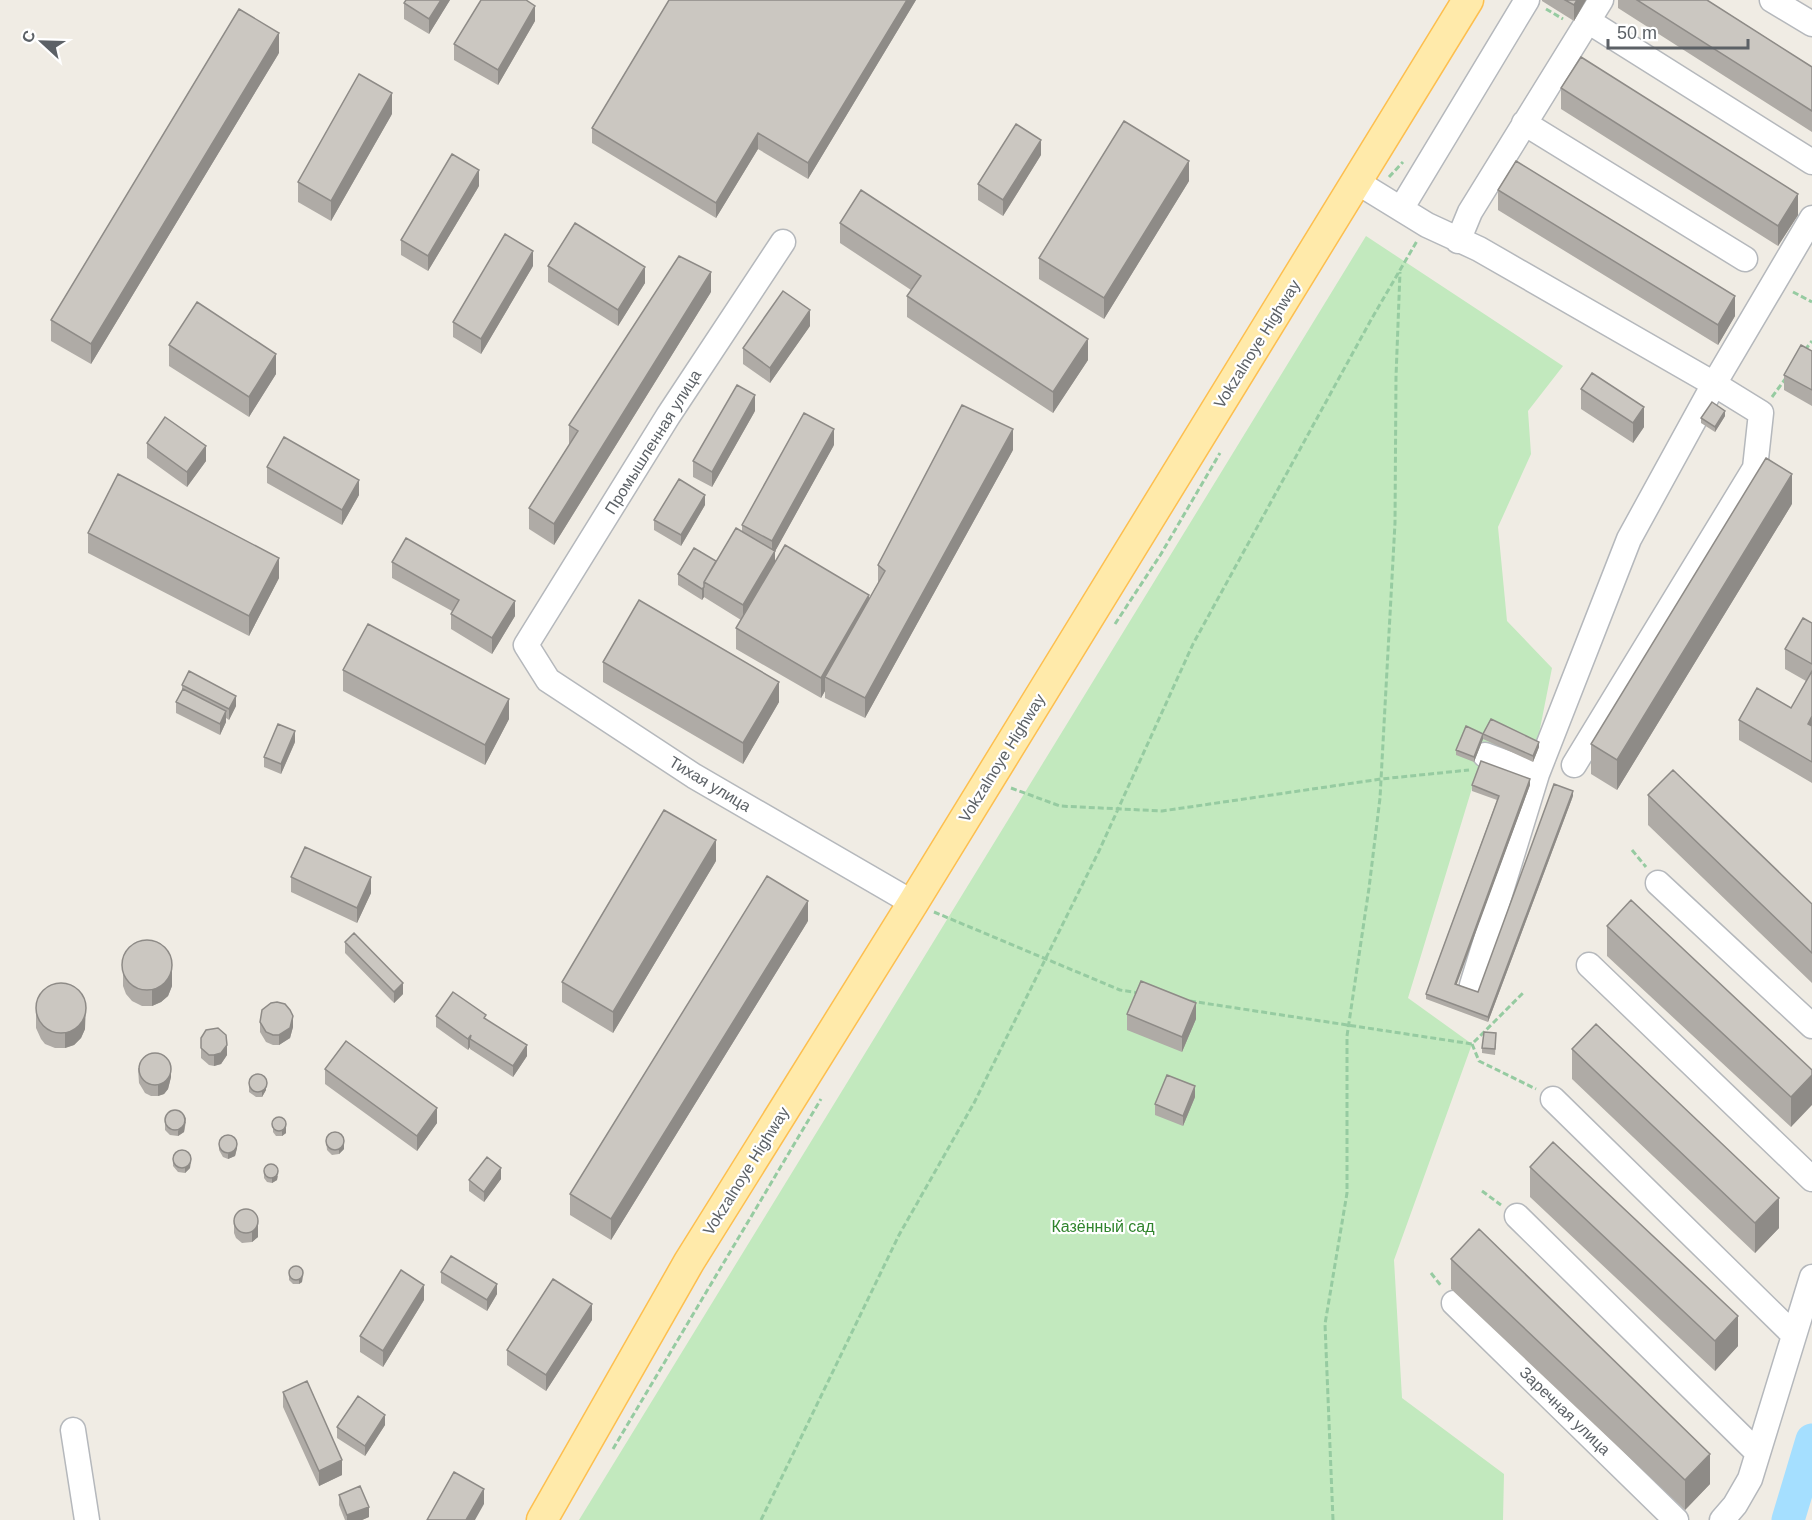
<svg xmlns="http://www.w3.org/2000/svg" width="1812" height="1520" font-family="Arial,sans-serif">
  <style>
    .green { fill: #c2e9be }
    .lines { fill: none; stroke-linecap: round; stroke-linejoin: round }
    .river { stroke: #a5dfff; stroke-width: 33 }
    .minor-casing { stroke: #b5b8bc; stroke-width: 27 }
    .major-casing { stroke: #fdbf4f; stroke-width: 33 }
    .path { stroke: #96cba1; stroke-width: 3; stroke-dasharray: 6 3; stroke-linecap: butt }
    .minor { stroke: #fff; stroke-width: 24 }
    .major { stroke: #ffeaaa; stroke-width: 30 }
    .wall { fill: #afaba6 }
    .shaded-wall { fill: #8e8b87 }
    .building { fill: #cbc7c1; stroke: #8e8b87; stroke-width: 1.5 }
    .labels { text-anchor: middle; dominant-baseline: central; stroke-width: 4.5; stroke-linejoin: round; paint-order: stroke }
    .street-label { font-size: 16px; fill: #5c6166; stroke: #fff }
    .park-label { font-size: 16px; fill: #30842d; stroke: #fff }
  </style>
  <rect width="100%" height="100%" fill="#f0ece4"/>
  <path class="green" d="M1366 236 1563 366 1528 411 1531 454 1498 527 1507 621 1552 668 1532 769 1480 762 1408 998 1472 1044 1394 1260 1402 1398 1504 1474 1503 1520H579Z"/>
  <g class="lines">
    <path class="river" d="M1788 1520 1812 1440"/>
    <defs>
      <path id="minor" d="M1601 0 1588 21 1812 162
        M1772 0 1812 24
        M1524 123 1745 259
        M1357 182 1427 225 1479 249 1714 384 1761 413 1755 468 1574 765
        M1401 209 1527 0
        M1458 241 1470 212 1588 21
        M783 242 668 416 526 645 548 680 694 776 913 903
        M1485 755 1537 774
        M1658 883 1812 1026
        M1589 965 1812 1179
        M1472 985 1537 774 1629 539 1714 384 1812 218
        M1553 1099 1794 1335
        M1517 1216 1757 1452
        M1454 1303 1676 1520
        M73 1430 87 1520
        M1722 1520 1735 1505 1750 1479 1812 1277"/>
      <path id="major" d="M542 1520 689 1262 913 903 1468 0"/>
    </defs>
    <use href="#minor" class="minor-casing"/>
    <use href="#major" class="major-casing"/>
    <path class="path" d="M1546 9 1563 19
      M1389 177 1403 162
      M1793 292 1812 302
      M1805 350 1812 341
      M1772 397 1786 378
      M1115 624 1161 554 1220 453
      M1011 788 1060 806 1162 811 1381 779 1469 770
      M1632 850 1646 867
      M934 912 1120 990 1139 993
      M1190 1001 1472 1044 1523 993
      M1472 1044 1479 1061 1536 1089
      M1482 1191 1501 1205
      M1431 1273 1442 1287
      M613 1449 821 1099
      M761 1520 899 1235 974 1103 1099 851 1193 644 1372 318 1417 241
      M1333 1520 1325 1324 1347 1193V1036L1369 888 1380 798 1395 523 1396 377 1400 272"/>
    <use href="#minor" class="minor"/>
    <use href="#major" class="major"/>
  </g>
  <path class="wall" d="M450 0 429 34 404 19V3Z
    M669 0H916L808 179 758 149 716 218 592 143V128Z
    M1542 0H1586L1574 21 1542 1Z
    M1618 0H1707L1812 67V132L1618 8Z
    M535 21 498 85 454 60V44Z
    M279 53 91 364 51 341V320Z
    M1561 88 1798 215 1778 246 1561 109Z
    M392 114 331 221 298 202V182Z
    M1041 155 1003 216 978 200V184Z
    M1189 181 1104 319 1039 279V258Z
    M479 186 428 271 401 255V240Z
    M1498 190 1735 316 1718 345 1498 210Z
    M840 223 1088 360 1053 413 907 317V296L911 290 840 243Z
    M533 266 481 354 453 337V322Z
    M548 266 645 283 618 326 548 282Z
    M711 292 554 545 529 529V508L569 445V425Z
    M810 326 770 383 743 364V348Z
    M169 345 276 374 249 417 169 366Z
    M1812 351V406L1784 390V375Z
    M1581 389 1644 427 1633 443 1581 409Z
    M755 411 712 487 693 477V461Z
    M1725 416 1715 432 1701 423V418Z
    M147 443 206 461 187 487 147 458Z
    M834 445 775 551V562L869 599 878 583V565L1013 450 865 718 825 698V691L821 698 736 649V628L741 620 704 597 702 600 678 585V574L716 561 742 532V525Z
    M267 467 359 495 342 525 267 483Z
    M1792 504 1617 790 1591 774V744Z
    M705 505 681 546 654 530V520Z
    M88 533 279 578 249 636 88 553Z
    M392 562 515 616 492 654 451 629V614L452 611 392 578Z
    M1812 623V783L1739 740V720L1791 708 1806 681 1785 669V649Z
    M603 662 779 702 743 764 603 682Z
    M343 670 509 719 485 765 343 691Z
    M182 685 236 706 229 720 226 718V722L220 735 176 713V702L182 691Z
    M1483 734 1539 747 1533 762 1483 739 1474 762 1456 755V750Z
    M295 742 281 774 264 767V757Z
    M1472 785H1530L1456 984 1478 992 1573 796 1488 1022 1426 999V994L1497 800 1472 791Z
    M1648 795 1812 904V983L1648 825Z
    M716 861 613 1033 562 1002V982Z
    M291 877 371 893 357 923 291 892Z
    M808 921 611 1240 570 1215V1194Z
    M1607 926 1812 1070 1791 1127 1607 956Z
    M345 942 403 994 394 1003 345 953Z
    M123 961 172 986 168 996 161 1002 152 1006H142L132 1001 126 994 123 986Z
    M36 1004 85 1029 81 1038 74 1045 65 1048H55L45 1044 41 1039 36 1028Z
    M1127 1014 1196 1019 1182 1052 1127 1030Z
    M436 1016 486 1019 527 1056 513 1077 470 1049V1047L468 1050 436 1027Z
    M260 1022 293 1027 290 1038 279 1045H273L266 1042 260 1032Z
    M201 1038 227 1055 221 1064 214 1066 209 1065 201 1058Z
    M1496 1038 1495 1055 1482 1053V1048Z
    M1572 1049 1779 1228 1755 1253 1572 1079Z
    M138 1068 171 1077 168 1089 164 1094 158 1096H151L145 1093 139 1083Z
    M325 1069 437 1123 417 1151 325 1084Z
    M249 1081 266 1090 262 1097H256L249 1092Z
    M1195 1097 1183 1126 1155 1115V1104Z
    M165 1116 186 1122 184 1132 178 1136 170 1135 165 1130Z
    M273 1121H286V1133L282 1136H276L273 1132Z
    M326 1139 344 1149 339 1154 332 1155 327 1150Z
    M219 1145 237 1148 235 1156 228 1159 223 1157 219 1150Z
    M173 1160 191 1161 190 1168 185 1173 178 1172 173 1166Z
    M1530 1167 1738 1346 1715 1371 1530 1197Z
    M264 1173 278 1176 277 1180 272 1183 267 1182 264 1178Z
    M501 1179 484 1202 469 1191V1180Z
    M236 1215 258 1237 252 1242 242 1243 236 1238 234 1233V1223Z
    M1451 1259 1710 1484 1685 1510 1451 1289Z
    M441 1272 497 1294 487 1311 441 1283Z
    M289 1275 303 1276 302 1282 299 1284H293L289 1280Z
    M424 1300 383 1367 360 1352V1336Z
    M592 1320 546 1391 507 1365V1350Z
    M283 1392 342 1475 319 1486 283 1407Z
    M385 1425 365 1456 337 1438V1427Z
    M339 1495 369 1517 362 1520H345L339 1505Z"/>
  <path class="shaded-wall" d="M441 0H450L429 34V19Z
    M907 0H916L808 179V163Z
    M1577 0H1586L1574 21V5Z
    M535 6V21L498 85V70Z
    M279 33V53L91 364V344Z
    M392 93V114L331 221V201Z
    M758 133V149L716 218V203Z
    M1041 140V155L1003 216V200Z
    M1189 161V181L1104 319V298Z
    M479 170V186L428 271V256Z
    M1798 194V215L1778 246V226Z
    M533 251V266L481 354V339Z
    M645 267V283L618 326V310Z
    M711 272V292L554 545V524Z
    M1735 296V316L1718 345V325Z
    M810 310V326L770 383V368Z
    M1088 339V360L1053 413V392Z
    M276 354V374L249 417V397Z
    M755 395V411L712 487V472Z
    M1644 407V427L1633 443V423Z
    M1725 411V416L1715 432V427Z
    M834 429V445L772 557V541Z
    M1013 429V450L865 718V698Z
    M206 446V461L187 487V472Z
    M1792 474V504L1617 790V760Z
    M359 480V495L342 525V510Z
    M705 495V505L681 546V535Z
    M775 551V567L743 620V605Z
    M279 558V578L249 636V616Z
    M704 587V597L702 600V589Z
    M869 595V615L825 677V691L821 698V678Z
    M515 601V616L492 654V638Z
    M779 682V702L743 764V743Z
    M236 696V706L229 720V709Z
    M509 699V719L485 765V745Z
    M226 711V722L220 735V724Z
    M1812 716V736L1808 724Z
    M295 731V742L281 774V764Z
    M1483 734V739L1474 762V757Z
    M1539 742V747L1533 762V756Z
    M1530 779V785L1455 989V984Z
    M1573 791V796L1488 1022V1017Z
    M716 840V861L613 1033V1012Z
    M371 877V893L357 923V908Z
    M808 901V921L611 1240V1219Z
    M172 961V986L168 996 161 1002 152 1006V990Z
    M403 983V994L394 1003V992Z
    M1196 1003V1019L1182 1052V1037Z
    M86 1004 85 1029 81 1038 74 1045 65 1048V1033Z
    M293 1016V1027L290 1038 279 1045V1035Z
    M471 1035 470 1039V1047L468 1050V1039Z
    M227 1045V1055L221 1064 214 1066V1055Z
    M527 1045V1056L513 1077V1066Z
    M171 1066V1077L168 1089 164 1094 158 1096V1085Z
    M1812 1075V1105L1791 1127V1097Z
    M266 1085V1090L262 1097V1091Z
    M1195 1086V1097L1183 1126V1116Z
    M437 1108V1123L417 1151V1136Z
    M186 1117 184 1132 178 1136V1131Z
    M286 1127V1133L282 1136V1131Z
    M237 1143V1148L235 1156 228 1159V1154Z
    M344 1144V1149L339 1154V1149Z
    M191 1156 190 1168 185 1173V1167Z
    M501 1168V1179L484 1202V1192Z
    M278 1171 277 1180 272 1183V1178Z
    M1779 1198V1228L1755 1253V1223Z
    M258 1216V1237L252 1242V1232Z
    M303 1271 302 1282 299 1284V1279Z
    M497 1284V1294L487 1311V1300Z
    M424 1285V1300L383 1367V1351Z
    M592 1304V1320L546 1391V1375Z
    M1738 1316V1346L1715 1371V1341Z
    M385 1415V1425L365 1456V1446Z
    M1710 1454V1484L1685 1510V1480Z
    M342 1460V1475L319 1486V1471Z
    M484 1489V1504L475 1520H466Z
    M369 1507V1517L362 1520H347V1515Z"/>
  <path class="building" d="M406 0H441L429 19 404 3Z
    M481 0H526L535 6 498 70 454 44Z
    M669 0H907L808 163 758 133 716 203 592 128Z
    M1565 0H1577L1574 5Z
    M1637 0H1707L1812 67V111Z
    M239 9 279 33 91 344 51 320Z
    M1581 57 1798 194 1778 226 1561 88Z
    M359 74 392 93 331 201 298 182Z
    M1124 121 1189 161 1104 298 1039 258Z
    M1016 124 1041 140 1003 200 978 184Z
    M452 154 479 170 428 256 401 240Z
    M1516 161 1735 296 1718 325 1498 190Z
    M861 190 1088 339 1053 392 907 296 921 276 840 223Z
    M575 223 645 267 618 310 548 266Z
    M505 234 533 251 481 339 453 322Z
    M679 256 711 272 554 524 529 508 578 431 569 425Z
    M783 291 810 310 770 368 743 348Z
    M197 302 276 354 249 397 169 345Z
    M1801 345 1812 351V390L1784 375Z
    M1592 373 1644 407 1633 423 1581 389Z
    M737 385 755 395 712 472 693 461Z
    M1712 402 1725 411 1715 427 1701 418Z
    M962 405 1013 429 865 698 825 677 885 571 878 565Z
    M804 413 834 429 772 541 742 525Z
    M165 417 206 446 187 472 147 443Z
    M284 437 359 480 342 510 267 467Z
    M1766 458 1792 474 1617 760 1591 744Z
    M118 474 279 558 249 616 88 533Z
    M679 479 705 495 681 535 654 520Z
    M736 528 775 551 743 605 704 582Z
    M406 538 515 601 492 638 451 614 459 600 392 562Z
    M785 545 869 595 821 678 736 628Z
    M694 548 716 561 704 582V587L702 589 678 574Z
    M639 600 779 682 743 743 603 662Z
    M1803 618 1812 623V664L1785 649Z
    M368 624 509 699 485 745 343 670Z
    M189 671 236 696 229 709 182 685Z
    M1812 671V716L1808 724 1812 726V762L1739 720 1757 688 1791 708Z
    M183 689 226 711 220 724 176 702Z
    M1491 719 1539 742 1533 756 1483 734Z
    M278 724 295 731 281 764 264 757Z
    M1466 726 1483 734 1474 757 1456 750Z
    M1481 761 1530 779 1455 984 1478 992 1554 784 1573 791 1488 1017 1426 994 1499 796 1472 785Z
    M1673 770 1812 904V953L1648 795Z
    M664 810 716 840 613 1012 562 982Z
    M305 847 371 877 357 908 291 877Z
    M767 876 808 901 611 1219 570 1194Z
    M1631 900 1812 1070V1075L1791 1097 1607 926Z
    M354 933 403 983 394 992 345 942Z
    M122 965a25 25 0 1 1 50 0a25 25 0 1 1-50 0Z
    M1141 981 1196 1003 1182 1037 1127 1014Z
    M36 1008a25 25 0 1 1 50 0a25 25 0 1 1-50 0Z
    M453 992 486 1015 484 1018 527 1045 513 1066 470 1039 471 1035 468 1039 436 1016Z
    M277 1002 285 1004 290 1010 293 1016 290 1028 279 1035H273L266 1032 260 1022 262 1010 271 1003Z
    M1596 1024 1779 1198 1755 1223 1572 1049Z
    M218 1028 226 1035 227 1045 221 1053 214 1055H209L201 1048V1038L206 1030Z
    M1484 1032 1496 1033 1495 1049 1482 1048Z
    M346 1041 437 1108 417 1136 325 1069Z
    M139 1069a16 16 0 1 1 32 0a16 16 0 1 1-32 0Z
    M249 1083a9 9 0 1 1 18 0a9 9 0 1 1-18 0Z
    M1167 1075 1195 1086 1183 1116 1155 1104Z
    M165 1120a10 10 0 1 1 20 0a10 10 0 1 1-20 0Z
    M272 1124a7 7 0 1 1 14 0a7 7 0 1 1-14 0Z
    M326 1141a9 9 0 1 1 18 0a9 9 0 1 1-18 0Z
    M219 1144a9 9 0 1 1 18 0a9 9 0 1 1-18 0Z
    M1553 1142 1738 1316 1715 1341 1530 1167Z
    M173 1159a9 9 0 1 1 18 0a9 9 0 1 1-18 0Z
    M487 1157 501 1168 484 1192 469 1180Z
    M264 1171a7 7 0 1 1 14 0a7 7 0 1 1-14 0Z
    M234 1221a12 12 0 1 1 24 0a12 12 0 1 1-24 0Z
    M1479 1229 1710 1454 1685 1480 1451 1259Z
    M451 1256 497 1284 487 1300 441 1272Z
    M289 1273a7 7 0 1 1 14 0a7 7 0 1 1-14 0Z
    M401 1270 424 1285 383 1351 360 1336Z
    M553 1279 592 1304 546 1375 507 1350Z
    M307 1381 342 1460 319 1471 283 1392Z
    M358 1396 385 1415 365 1446 337 1427Z
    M454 1472 484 1489 466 1520H427Z
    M360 1486 369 1507 347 1515 339 1495Z"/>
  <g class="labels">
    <g class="street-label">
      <text transform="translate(1257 344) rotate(-58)">Vokzalnoye Highway</text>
      <text transform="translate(653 442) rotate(-58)">Промышленная улица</text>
      <text transform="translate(1002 758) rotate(-58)">Vokzalnoye Highway</text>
      <text transform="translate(710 784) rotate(31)">Тихая улица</text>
      <text transform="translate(746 1171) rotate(-58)">Vokzalnoye Highway</text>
      <text transform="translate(1565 1411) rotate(44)">Заречная улица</text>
    </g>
    <g class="park-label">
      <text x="1103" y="1226">Казённый сад</text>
    </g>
  </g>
  <g transform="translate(42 42) rotate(292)" stroke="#ffffff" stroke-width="4.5" paint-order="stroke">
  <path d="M0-4.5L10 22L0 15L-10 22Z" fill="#5c6166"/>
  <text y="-9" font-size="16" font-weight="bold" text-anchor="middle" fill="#5c6166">С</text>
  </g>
  <path d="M1608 39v9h140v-9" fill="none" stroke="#5c6166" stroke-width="3"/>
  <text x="1617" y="39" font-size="18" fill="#5c6166" stroke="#ffffff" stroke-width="4.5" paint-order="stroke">50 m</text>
</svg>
